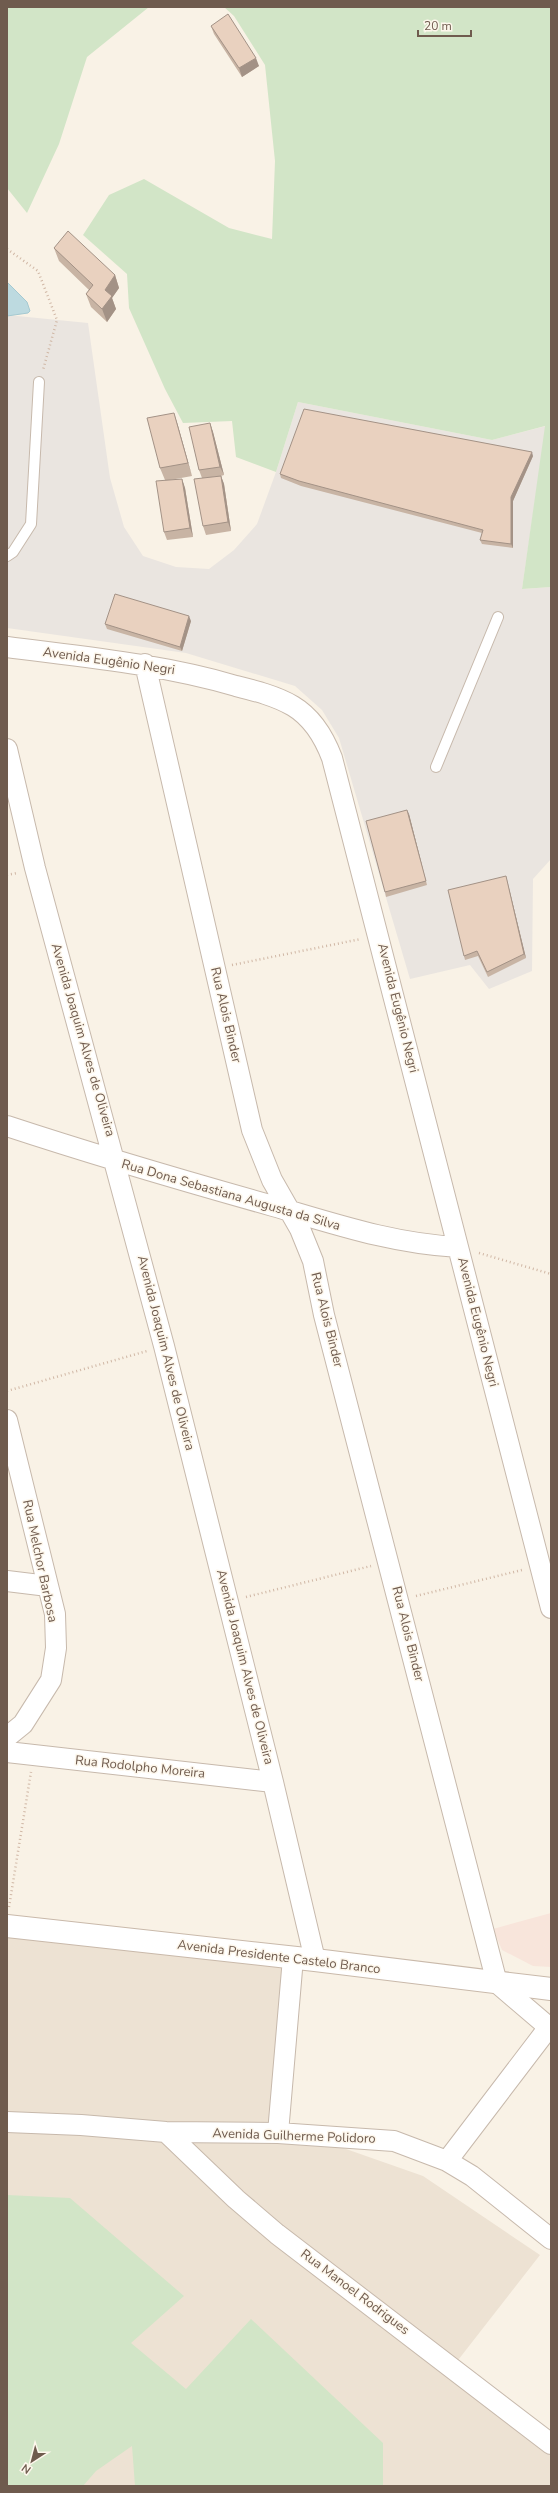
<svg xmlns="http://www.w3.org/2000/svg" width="558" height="2493" font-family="'Nunito Sans',sans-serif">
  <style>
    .residential { fill: #ede2d3 }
    .commercial { fill: #f8e5db }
    .industrial { fill: #eae5e0 }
    .green { fill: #d2e5c7 }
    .water { fill: #bddae0; stroke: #a5c9d1 }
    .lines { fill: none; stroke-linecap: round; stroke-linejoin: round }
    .lane-casing { stroke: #c7b9ac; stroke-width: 12 }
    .street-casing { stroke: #c7b9ac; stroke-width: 22 }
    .secondary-casing { stroke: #c9b9aa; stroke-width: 24 }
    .path { stroke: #d0b7a5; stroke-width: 2.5; stroke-dasharray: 1 3; stroke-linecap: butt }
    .lane { stroke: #fff; stroke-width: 10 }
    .street { stroke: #fff; stroke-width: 20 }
    .secondary { stroke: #fff; stroke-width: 22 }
    .wall { fill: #c8b4a4 }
    .shaded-wall { fill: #a39286 }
    .building { fill: #e9d1bf; stroke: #a39286 }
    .labels { text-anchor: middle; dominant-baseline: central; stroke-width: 3; stroke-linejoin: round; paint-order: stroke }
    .street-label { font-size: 13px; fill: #6f5b4e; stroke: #fdf7ec }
  </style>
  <rect width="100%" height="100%" fill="#f9f2e6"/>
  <path class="residential" d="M7 1919 294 1954 289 2129 423 2176 540 2255 448 2373 551 2454V2486H7Z"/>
  <path class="commercial" d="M551 1913V1967L533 1966 502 1950 493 1929Z"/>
  <path class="industrial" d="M7 315 88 323 110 478 124 527 143 556 176 567 209 569 234 550 257 524 276 472 298 402 492 440 546 426 522 589 551 587V859L533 879 532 971 489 989 470 965 410 979 339 738 322 710 295 686 186 653 7 628Z"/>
  <path class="green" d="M7 7H149L87 57 59 144 27 213 7 188Z
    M224 7H551V587L522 589 545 426 492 440 298 402 276 472 236 457 232 421 183 423 165 389 129 308 127 274 83 235 109 195 144 179 229 228 272 239 275 161 265 65 234 16Z
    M7 2195 70 2198 184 2296 131 2343 186 2389 251 2319 383 2443V2486H135L132 2446 96 2471 83 2486H7Z"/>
  <path class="water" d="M7 282 27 302 30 311 28 313 7 316Z"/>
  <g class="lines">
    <defs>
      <path id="lane" d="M7 556 13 552 31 524 39 382
        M436 767 498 617"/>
      <path id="street" d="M7 647C84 657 161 664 236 686 256 691 276 696 293 706 313 718 324 737 332 758L551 1608
        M145 664 252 1130 272 1180 300 1229 313 1261 324 1315 497 1983 551 2029
        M7 749 35 868 164 1346 273 1782 315 1960
        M7 1126C95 1155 184 1181 273 1206 335 1224 394 1244 458 1247
        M7 1420 55 1614 56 1648 51 1680 23 1724 7 1737
        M7 1581 48 1586
        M7 1752 273 1782
        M7 2122 81 2125 166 2132 278 2133 394 2141 447 2161 472 2176 551 2239
        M166 2132 236 2199 277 2234 551 2444
        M278 2133 293 1958
        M447 2161 549 2027"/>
      <path id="secondary" d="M7 1926 315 1960 551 1989"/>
    </defs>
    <use href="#lane" class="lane-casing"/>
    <use href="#street" class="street-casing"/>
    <use href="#secondary" class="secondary-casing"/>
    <path class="path" d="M7 249 38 271 57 320 43 370
      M7 875 17 873
      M232 965 361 939
      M479 1253 551 1274
      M7 1391 147 1351
      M416 1596 522 1570
      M246 1597 371 1566
      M9 1907 31 1772"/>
    <use href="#lane" class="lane"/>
    <use href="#street" class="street"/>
    <use href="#secondary" class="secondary"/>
  </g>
  <path class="wall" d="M211 26 259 66 242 77 214 34Z
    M54 248 115 275 119 288 112 298 116 309 107 322 91 307 86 294 89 290 59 261Z
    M174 413 178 426 192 476 170 480 182 479 185 488 193 537 167 540 164 532 165 480 160 468Z
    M210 423 213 432 224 475 221 476 224 484 231 531 206 535 203 526 202 478 199 470Z
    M533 456 513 501V548L482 544 480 540 482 533 301 486 281 478 280 474Z
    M191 621 182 651 107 629 105 624Z
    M409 814 427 885 386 897 385 892Z
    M506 876 507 880 526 958 488 977 478 956 465 960 464 956Z"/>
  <path class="shaded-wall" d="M256 58 259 66 242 77 239 68Z
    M115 275 119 288 112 298 116 309 107 322 102 309 105 290Z
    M174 413 178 426 192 476 188 463Z
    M210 423 213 432 224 475 220 467Z
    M532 452 533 456 513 501V548L511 544V497Z
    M221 476 224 484 231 531 228 522Z
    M182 479 185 488 193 537 190 528Z
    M189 616 191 621 182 651 180 647Z
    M407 810 409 814 427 885 426 881Z
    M506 876 507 880 526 958 524 954Z"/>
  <path class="building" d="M228 14 256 58 239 68 211 26Z
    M68 231 115 275 105 290 112 296 102 309 86 294 93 285 54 248Z
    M304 409 532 452 511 497V544L480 540 483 530 299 481 280 474Z
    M174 413 188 463 160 468 147 418Z
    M210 423 220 467 199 470 189 427Z
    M221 476 228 522 203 526 194 479Z
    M182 479 190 528 164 532 156 481Z
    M115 594 189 616 180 647 105 624Z
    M407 810 426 881 385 892 366 821Z
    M506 876 524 954 487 972 477 951 464 956 448 890Z"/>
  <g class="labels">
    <g class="street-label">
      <text transform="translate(109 661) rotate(8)">Avenida Eugênio Negri</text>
      <text transform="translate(398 1008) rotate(76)">Avenida Eugênio Negri</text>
      <text transform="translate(226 1015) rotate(77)">Rua Alois Binder</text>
      <text transform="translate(83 1040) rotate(74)">Avenida Joaquim Alves de Oliveira</text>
      <text transform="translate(231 1195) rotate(16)">Rua Dona Sebastiana Augusta da Silva</text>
      <text transform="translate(327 1320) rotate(76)">Rua Alois Binder</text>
      <text transform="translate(478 1322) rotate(76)">Avenida Eugênio Negri</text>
      <text transform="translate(166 1353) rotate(76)">Avenida Joaquim Alves de Oliveira</text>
      <text transform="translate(40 1561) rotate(78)">Rua Melchor Barbosa</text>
      <text transform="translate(408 1634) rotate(76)">Rua Alois Binder</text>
      <text transform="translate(245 1667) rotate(76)">Avenida Joaquim Alves de Oliveira</text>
      <text transform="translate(140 1767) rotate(6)">Rua Rodolpho Moreira</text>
      <text transform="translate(279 1957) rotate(7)">Avenida Presidente Castelo Branco</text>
      <text transform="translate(294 2136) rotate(2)">Avenida Guilherme Polidoro</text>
      <text transform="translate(355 2292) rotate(37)">Rua Manoel Rodrigues</text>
    </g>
  </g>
  <rect width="558" height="2493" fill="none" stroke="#6f5b4e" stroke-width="16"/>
  <g transform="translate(32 2461) rotate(216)" stroke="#fdf7ec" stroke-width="3" paint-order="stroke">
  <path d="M0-3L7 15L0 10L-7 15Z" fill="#6f5b4e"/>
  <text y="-6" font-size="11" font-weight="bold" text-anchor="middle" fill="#6f5b4e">N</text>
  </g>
  <path d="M418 30v6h53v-6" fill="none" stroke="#6f5b4e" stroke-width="2"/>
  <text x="424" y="30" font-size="12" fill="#6f5b4e" stroke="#fdf7ec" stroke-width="3" paint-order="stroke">20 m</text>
</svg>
